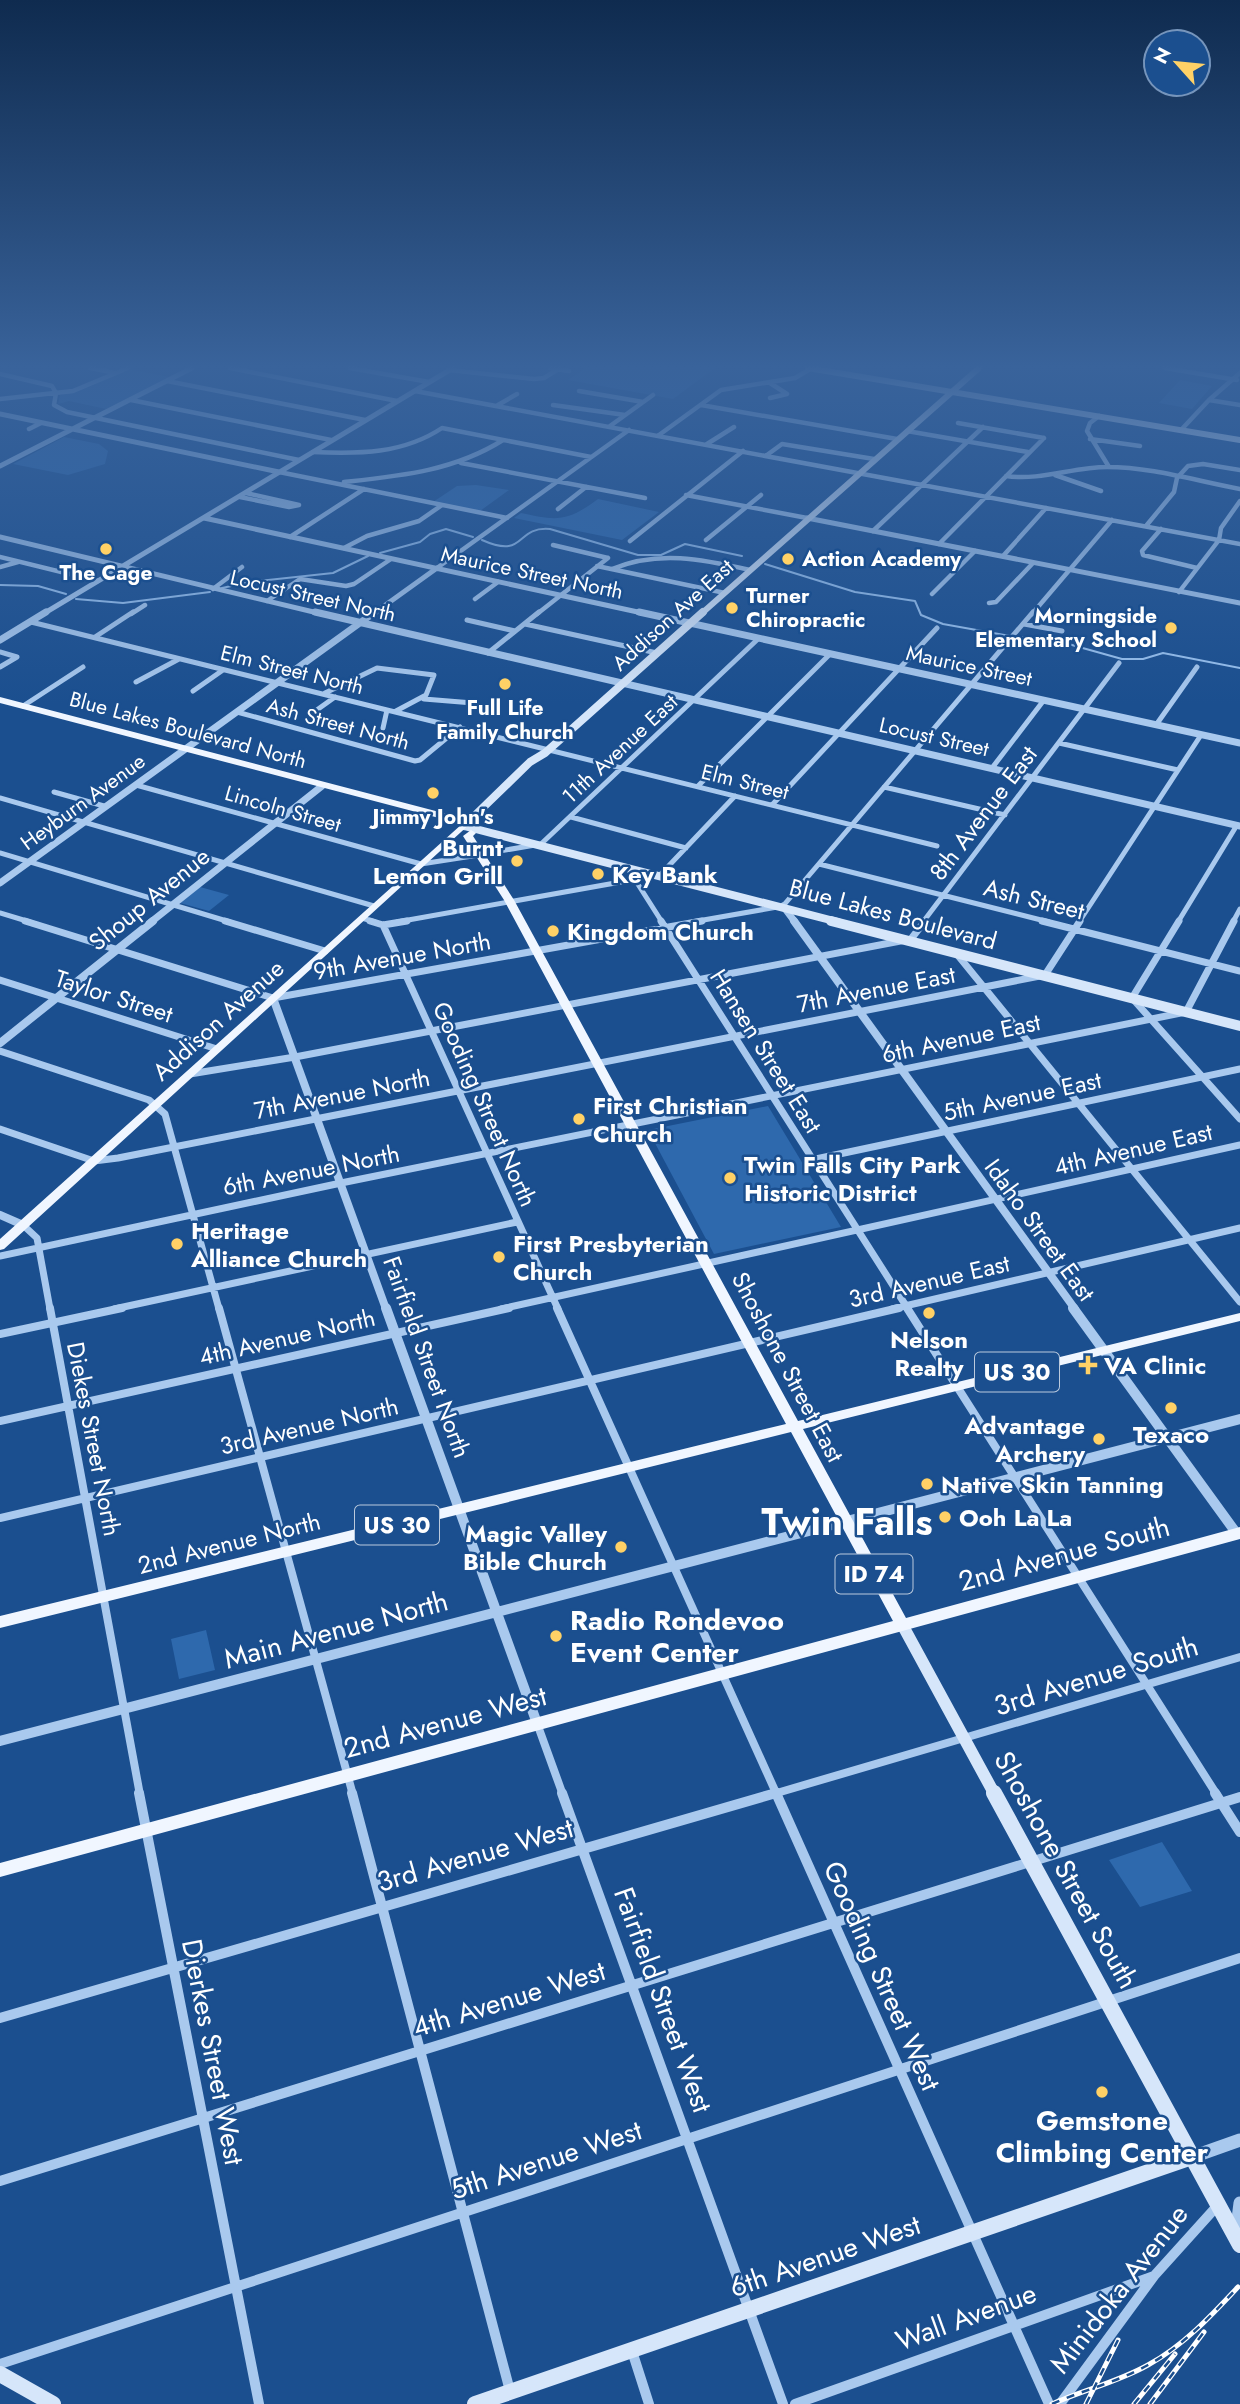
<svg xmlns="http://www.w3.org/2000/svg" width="1240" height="2404" font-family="Jost,sans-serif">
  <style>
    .green { fill: #2e69ad }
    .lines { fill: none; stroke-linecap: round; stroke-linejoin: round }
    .stream { stroke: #9cc4f0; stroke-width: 2 }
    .minor-far4 { stroke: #a9c9ee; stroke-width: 4.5 }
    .minor-far3 { stroke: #a9c9ee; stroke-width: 5 }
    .minor-far2 { stroke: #a9c9ee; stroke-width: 7 }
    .minor-far1 { stroke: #a9c9ee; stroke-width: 8 }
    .minor { stroke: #a9c9ee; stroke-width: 10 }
    .tertiary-far4 { stroke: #a9c9ee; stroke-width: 5 }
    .tertiary-far3 { stroke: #a9c9ee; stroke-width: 7 }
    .tertiary-far2 { stroke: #a9c9ee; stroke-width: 8 }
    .tertiary-far1 { stroke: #a9c9ee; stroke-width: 10 }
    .tertiary { stroke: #a9c9ee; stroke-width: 13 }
    .secondary-far4 { stroke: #d6e6fa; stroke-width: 6 }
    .secondary-far3 { stroke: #d6e6fa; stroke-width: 8 }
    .secondary-far2 { stroke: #d6e6fa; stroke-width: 10 }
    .secondary-far1 { stroke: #d6e6fa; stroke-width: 12 }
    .secondary { stroke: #d6e6fa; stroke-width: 16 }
    .primary { fill: #f0f6ff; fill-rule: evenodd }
    .rail-casing { stroke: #fff; stroke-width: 5 }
    .rail { stroke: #1b4f8f; stroke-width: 2.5; stroke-dasharray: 8; stroke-linecap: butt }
    .poi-dot { fill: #ffd166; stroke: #1b4f8f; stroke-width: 2.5 }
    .labels { text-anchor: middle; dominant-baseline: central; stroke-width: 5; stroke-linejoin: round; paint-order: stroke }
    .far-poi-label { font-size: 21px; font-weight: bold; fill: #fff; stroke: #1b4f8f }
    .far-street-label { font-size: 21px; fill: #fff; stroke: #1b4f8f }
    .shield { fill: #1b4f8f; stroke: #bbcadd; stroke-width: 2 }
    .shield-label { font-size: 23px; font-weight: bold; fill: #fff }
    .street-label { font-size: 24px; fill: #fff; stroke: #1b4f8f }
    .poi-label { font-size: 24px; font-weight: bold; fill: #fff; stroke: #1b4f8f; text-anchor: start }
    .near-street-label { font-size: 28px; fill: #fff; stroke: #1b4f8f }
    .near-poi-label { font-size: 28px; font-weight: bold; fill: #fff; stroke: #1b4f8f; text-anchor: start }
    .town-label { font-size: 38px; font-weight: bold; fill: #fff; stroke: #1b4f8f }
  </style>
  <rect width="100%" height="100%" fill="#1b4f8f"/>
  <path class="green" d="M586 368H715L673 399 568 380Z
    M128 369 169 377 106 409 69 401 58 404 60 395 89 387Z
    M1180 380 1212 386 1192 409 1159 403Z
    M64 437 99 444 108 451 105 464 68 475 13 464Z
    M476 485 509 490 480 511 433 502 457 486Z
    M598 499 659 512 622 540 514 518 521 513C557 521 567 522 598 499Z
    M200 887 229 895 209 911 180 903Z
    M768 1106 841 1227 714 1254 648 1130Z
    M206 1630 215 1670 179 1679 171 1639Z
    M1162 1842 1192 1891 1140 1907 1109 1860Z"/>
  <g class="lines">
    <path class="stream" d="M482 540C527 560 514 526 550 529L638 555H661L685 544 742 556
      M380 553 420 542 430 534 446 529 473 537
      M765 564 855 592 915 601 921 615 943 624 1010 636
      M0 585 38 586 66 594
      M222 588 250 582 333 573 368 556
      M76 599 123 603 210 592
      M1020 637 1054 640 1122 659H1143L1163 653 1240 668"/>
    <path class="minor-far4" d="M90 368 116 373
      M230 368 397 401
      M350 368 429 382
      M550 368 569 371
      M1165 368 1237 380
      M449 370 534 379 544 378 560 368
      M0 374 52 386 56 393 54 405 67 412 299 460
      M167 381 365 420
      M770 383 787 394 770 398
      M415 391 1240 544
      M579 391 643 402
      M0 399 73 391 128 368
      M131 400 331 440
      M1209 400 1240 405
      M498 405 517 394
      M553 405 625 415
      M701 405 897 439
      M1099 416 1090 423 1087 431 1109 467
      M958 423 1044 438
      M610 426 653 395
      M29 429 41 423
      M1181 430 1209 400 1240 373
      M907 431 1028 452
      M659 435 721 390 795 378 812 368
      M1090 439 1140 446
      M707 444 734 427
      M313 452C359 454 403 454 442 428L591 457
      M767 455 782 444 874 459
      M461 463 645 498
      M279 472 507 518
      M1055 475 1101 491
      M1006 476C1041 481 1073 467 1107 467 1152 467 1196 481 1240 489
      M344 482C400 476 454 471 503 440
      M686 495 807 518
      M240 497 289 507 299 505 246 493
      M558 509 586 487
      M1146 526 1174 492 1177 478 1188 466 1203 464 1240 470
      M1161 529 1142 551 1143 555 1197 568
      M873 531 983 427
      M290 537 364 489
      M706 540 761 495
      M630 541 743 451
      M939 544 1044 438
      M553 545 608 558
      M344 548 367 536 419 521 442 505
      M1003 556 1046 508
      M0 557 98 581
      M597 566 725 593
      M0 567 18 562
      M437 568 629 430
      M612 569C658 550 702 559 750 570
      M213 589 242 567
      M1179 592 1219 540 1221 528 1240 501
      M932 594 975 551
      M475 599 498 582
      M267 601 300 579 346 586 354 584 391 559
      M989 603 996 602 1033 563
      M131 614 145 605
      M537 614 608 558
      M1032 614 1112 520"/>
    <path class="minor-far3" d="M467 620 515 631
      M31 622 937 846
      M525 624 657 653
      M1024 624 1062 631
      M95 637 133 612
      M0 652 17 657 0 667
      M488 653 539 612
      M136 682 179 659
      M193 691 223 670
      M325 693 377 668 434 675 426 695 396 711
      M424 699 473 703
      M23 706 83 667
      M237 712 415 761 420 760 460 727
      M314 712 335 697
      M1156 725 1197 667
      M383 728 387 710
      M1059 743 1178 770
      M992 768 1044 700
      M136 785 421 864 479 855
      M698 786 830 654
      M884 787 1005 815
      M54 792 104 806
      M0 798 374 906
      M772 805 937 628
      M571 817 686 848
      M0 853 230 922
      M488 853 541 844 759 638
      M819 864 1049 922
      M627 867 662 922
      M0 913 30 922
      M362 918 375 922
      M397 922 660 875 735 796
      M692 922 783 906 1033 612
      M923 922 1119 663
      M1079 922 1201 735
      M1178 922 1237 825
      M1233 922 1240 909"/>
    <path class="minor-far2" d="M25 921 273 998 702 921
      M225 921 325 951
      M370 921 383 925 407 921
      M661 921 908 1309
      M1042 921 1240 971
      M1179 921 1132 998 1240 1119
      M383 925 558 1309
      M956 953 1240 1302
      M0 980 217 1049
      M0 1051 149 1100 165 1114 219 1309
      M190 1074 295 1057 911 939 925 921
      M0 1129 94 1161 118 1158 1045 975 1080 921
      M811 1160 1240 1069
      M23 1225 37 1238 50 1309
      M0 1256 341 1183 1186 1012 1234 921
      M114 1309 517 1222
      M501 1309 1240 1145
      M892 1309 1240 1228"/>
    <path class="minor-far1" d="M50 1308 140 1795
      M219 1308 353 1795
      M557 1308 777 1795
      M907 1308 1217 1795
      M0 1334 122 1308
      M0 1421 509 1308
      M0 1518 899 1308
      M538 1726 563 1795
      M770 1795 1240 1657"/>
    <path class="minor" d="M139 1793 259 2404
      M352 1793 510 2391
      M562 1793 783 2404
      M776 1793 1049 2404
      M1215 1793 1240 1832
      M0 2018 776 1793
      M0 2181 1240 1797
      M632 2351 649 2404
      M0 2364 1240 1958
      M795 2404 1154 2276
      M1060 2404 1154 2276 1218 2205"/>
    <path class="tertiary-far4" d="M0 414 279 472
      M0 466 192 368
      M204 518 647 614
      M807 518 1240 603
      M0 537 322 614
      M43 614 453 368
      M373 614 437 568"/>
    <path class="tertiary-far3" d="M315 612 1240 826
      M639 612 1240 743
      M0 640 46 612
      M0 883 375 612
      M783 906 795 922
      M151 922 322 786"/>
    <path class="tertiary-far2" d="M794 921 1075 1309
      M273 998 386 1309
      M0 1043 153 921
      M0 1215 23 1225"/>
    <path class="tertiary-far1" d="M386 1308 538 1726
      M1073 1308 1237 1534
      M0 1741 1240 1419"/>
    <path class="tertiary" d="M1192 2157 1240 2140
      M1236 2235 1240 2203"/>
    <path class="secondary-far4" d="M808 368 1240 440
      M701 614 979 368"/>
    <path class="secondary-far3" d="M464 826 838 922
      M464 826 530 762 545 753 703 612"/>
    <path class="secondary-far2" d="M831 921 1240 1026"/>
    <path class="secondary-far1" d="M903 1626 995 1795"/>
    <path class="secondary" d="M994 1793 1240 2245
      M0 2374 53 2404
      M475 2404 1192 2157"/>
    <path class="primary" d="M0 697 470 820 472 822 4 1249 0 1250V1239L462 824 0 703Z
      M471 830 476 833 473 836 514 900 798 1421 1240 1313V1321L803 1429 906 1618 1240 1527V1539L0 1877V1863L893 1621 791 1432 0 1628V1616L786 1424 504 900 463 836Z"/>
    <defs>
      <path id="rail" d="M1052 2404C1083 2390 1118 2382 1148 2365 1183 2346 1211 2316 1238 2287
        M1086 2404 1118 2340
        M1134 2404 1175 2354
        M1150 2404 1204 2332"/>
    </defs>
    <use href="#rail" class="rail-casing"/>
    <use href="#rail" class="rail"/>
  </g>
  <linearGradient id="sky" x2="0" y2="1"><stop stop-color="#0f2b4f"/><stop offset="0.52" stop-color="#39639b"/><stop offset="1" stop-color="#39639b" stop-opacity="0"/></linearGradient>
  <rect width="1240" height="704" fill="url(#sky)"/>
  <g class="poi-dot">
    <circle cx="106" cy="549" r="7"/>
    <circle cx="788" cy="559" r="7"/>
    <circle cx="732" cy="608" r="7"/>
    <circle cx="1171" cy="628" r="7"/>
    <circle cx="505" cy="684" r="7"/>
    <circle cx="433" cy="793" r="7"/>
    <circle cx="517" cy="861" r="7"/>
    <circle cx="598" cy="874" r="7"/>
    <circle cx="553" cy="931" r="7"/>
    <circle cx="579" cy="1119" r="7"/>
    <circle cx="730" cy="1178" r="7"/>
    <circle cx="177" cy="1244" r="7"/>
    <circle cx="499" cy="1257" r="7"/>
    <circle cx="929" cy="1313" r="7"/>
    <path d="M1084.5 1354.5h7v7h7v7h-7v7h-7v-7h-7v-7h7z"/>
    <circle cx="1171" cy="1408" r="7"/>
    <circle cx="1099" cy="1439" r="7"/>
    <circle cx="927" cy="1484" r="7"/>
    <circle cx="945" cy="1517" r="7"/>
    <circle cx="621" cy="1547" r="7"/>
    <circle cx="556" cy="1636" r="7"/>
    <circle cx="1102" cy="2092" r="7"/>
  </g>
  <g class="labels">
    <g class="far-poi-label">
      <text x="802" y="559" text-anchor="start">Action Academy</text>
      <text x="106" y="573">The Cage</text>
      <text x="746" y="596" text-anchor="start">Turner<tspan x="746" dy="24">Chiropractic</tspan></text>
      <text x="1157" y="616" text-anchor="end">Morningside<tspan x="1157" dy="24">Elementary School</tspan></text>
      <text x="505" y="708">Full Life<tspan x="505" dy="24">Family Church</tspan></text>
      <text x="433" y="817">Jimmy John's</text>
    </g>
    <g class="far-street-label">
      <text transform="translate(532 573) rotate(12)">Maurice Street North</text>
      <text transform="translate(313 596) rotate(13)">Locust Street North</text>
      <text transform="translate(673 615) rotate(-42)">Addison Ave East</text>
      <text transform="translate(969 666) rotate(12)">Maurice Street</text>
      <text transform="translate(292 670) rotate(14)">Elm Street North</text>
      <text transform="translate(338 724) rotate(15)">Ash Street North</text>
      <text transform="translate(188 730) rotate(15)">Blue Lakes Boulevard North</text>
      <text transform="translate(934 737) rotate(13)">Locust Street</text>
      <text transform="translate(620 749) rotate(-43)">11th Avenue East</text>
      <text transform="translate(745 782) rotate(14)">Elm Street</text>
      <text transform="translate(83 802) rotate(-36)">Heyburn Avenue</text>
      <text transform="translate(283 809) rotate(16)">Lincoln Street</text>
    </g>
    <g class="shield">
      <rect x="975" y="1352.5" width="84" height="39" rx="5"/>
      <rect x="355" y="1505.5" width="84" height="39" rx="5"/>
      <rect x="835.5" y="1554.5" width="77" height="39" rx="5"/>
    </g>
    <g class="shield-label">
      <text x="1017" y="1372">US 30</text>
      <text x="397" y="1525">US 30</text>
      <text x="874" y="1574">ID 74</text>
    </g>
    <g class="street-label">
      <text transform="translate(983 813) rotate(-53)">8th Avenue East</text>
      <text transform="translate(149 899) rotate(-39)">Shoup Avenue</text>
      <text transform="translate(1034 899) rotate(14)">Ash Street</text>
      <text transform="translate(893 914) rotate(15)">Blue Lakes Boulevard</text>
      <text transform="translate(402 956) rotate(-10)">9th Avenue North</text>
      <text transform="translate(876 989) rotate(-11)">7th Avenue East</text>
      <text transform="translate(114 996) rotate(18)">Taylor Street</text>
      <text transform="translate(218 1020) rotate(-42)">Addison Avenue</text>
      <text transform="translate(961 1038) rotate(-12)">6th Avenue East</text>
      <text transform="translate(766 1051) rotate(58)">Hansen Street East</text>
      <text transform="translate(342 1094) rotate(-11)">7th Avenue North</text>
      <text transform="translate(1022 1096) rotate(-12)">5th Avenue East</text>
      <text transform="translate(485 1104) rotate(66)">Gooding Street North</text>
      <text transform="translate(1133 1149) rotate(-13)">4th Avenue East</text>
      <text transform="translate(311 1170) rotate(-11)">6th Avenue North</text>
      <text transform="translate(1040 1230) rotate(54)">Idaho Street East</text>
      <text transform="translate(929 1281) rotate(-13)">3rd Avenue East</text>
      <text transform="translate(287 1337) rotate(-13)">4th Avenue North</text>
      <text transform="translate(427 1357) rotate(70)">Fairfield Street North</text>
      <text transform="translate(788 1367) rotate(62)">Shoshone Street East</text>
      <text transform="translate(309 1426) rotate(-13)">3rd Avenue North</text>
      <text transform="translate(94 1439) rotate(79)">Diekes Street North</text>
      <text transform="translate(229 1543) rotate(-14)">2nd Avenue North</text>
    </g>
    <g class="poi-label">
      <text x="503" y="847" text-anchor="end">Burnt<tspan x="503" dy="28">Lemon Grill</tspan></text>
      <text x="612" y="874">Key Bank</text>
      <text x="567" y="931">Kingdom Church</text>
      <text x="593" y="1105">First Christian<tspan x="593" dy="28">Church</tspan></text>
      <text x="744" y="1164">Twin Falls City Park<tspan x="744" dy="28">Historic District</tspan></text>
      <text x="191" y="1230">Heritage<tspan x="191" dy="28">Alliance Church</tspan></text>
      <text x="513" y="1243">First Presbyterian<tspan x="513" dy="28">Church</tspan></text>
      <text x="929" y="1339" text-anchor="middle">Nelson<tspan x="929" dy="28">Realty</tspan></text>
      <text x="1104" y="1365">VA Clinic</text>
      <text x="1085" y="1425" text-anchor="end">Advantage<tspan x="1085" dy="28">Archery</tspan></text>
      <text x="1171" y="1434" text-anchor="middle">Texaco</text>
      <text x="941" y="1484">Native Skin Tanning</text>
      <text x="959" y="1517">Ooh La La</text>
      <text x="607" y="1533" text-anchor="end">Magic Valley<tspan x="607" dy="28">Bible Church</tspan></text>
    </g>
    <g class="near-street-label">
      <text transform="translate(1064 1554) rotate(-15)">2nd Avenue South</text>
      <text transform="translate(336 1630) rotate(-15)">Main Avenue North</text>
      <text transform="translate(1096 1676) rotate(-17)">3rd Avenue South</text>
      <text transform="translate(445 1722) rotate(-15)">2nd Avenue West</text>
      <text transform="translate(475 1855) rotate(-16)">3rd Avenue West</text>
      <text transform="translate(1066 1870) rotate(61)">Shoshone Street South</text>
      <text transform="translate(882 1976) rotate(66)">Gooding Street West</text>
      <text transform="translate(509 1999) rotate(-17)">4th Avenue West</text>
      <text transform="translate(663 2000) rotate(70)">Fairfield Street West</text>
      <text transform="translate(213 2052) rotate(79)">Dierkes Street West</text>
      <text transform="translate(546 2160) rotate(-18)">5th Avenue West</text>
      <text transform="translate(825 2256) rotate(-19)">6th Avenue West</text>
      <text transform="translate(1119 2289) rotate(-52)">Minidoka Avenue</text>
      <text transform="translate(966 2317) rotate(-20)">Wall Avenue</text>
    </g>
    <g class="near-poi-label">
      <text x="570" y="1620">Radio Rondevoo<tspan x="570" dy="32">Event Center</tspan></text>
      <text x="1102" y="2120" text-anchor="middle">Gemstone<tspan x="1102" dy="32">Climbing Center</tspan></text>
    </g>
    <g class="town-label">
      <text x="847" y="1521">Twin Falls</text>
    </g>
  </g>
  <g transform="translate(1177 63) rotate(297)"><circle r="33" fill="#1b4f8f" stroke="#7695bc" stroke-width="2"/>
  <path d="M0-5L12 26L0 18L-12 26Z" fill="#ffd166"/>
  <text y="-10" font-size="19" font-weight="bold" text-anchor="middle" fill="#ffffff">N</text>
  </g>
</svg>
